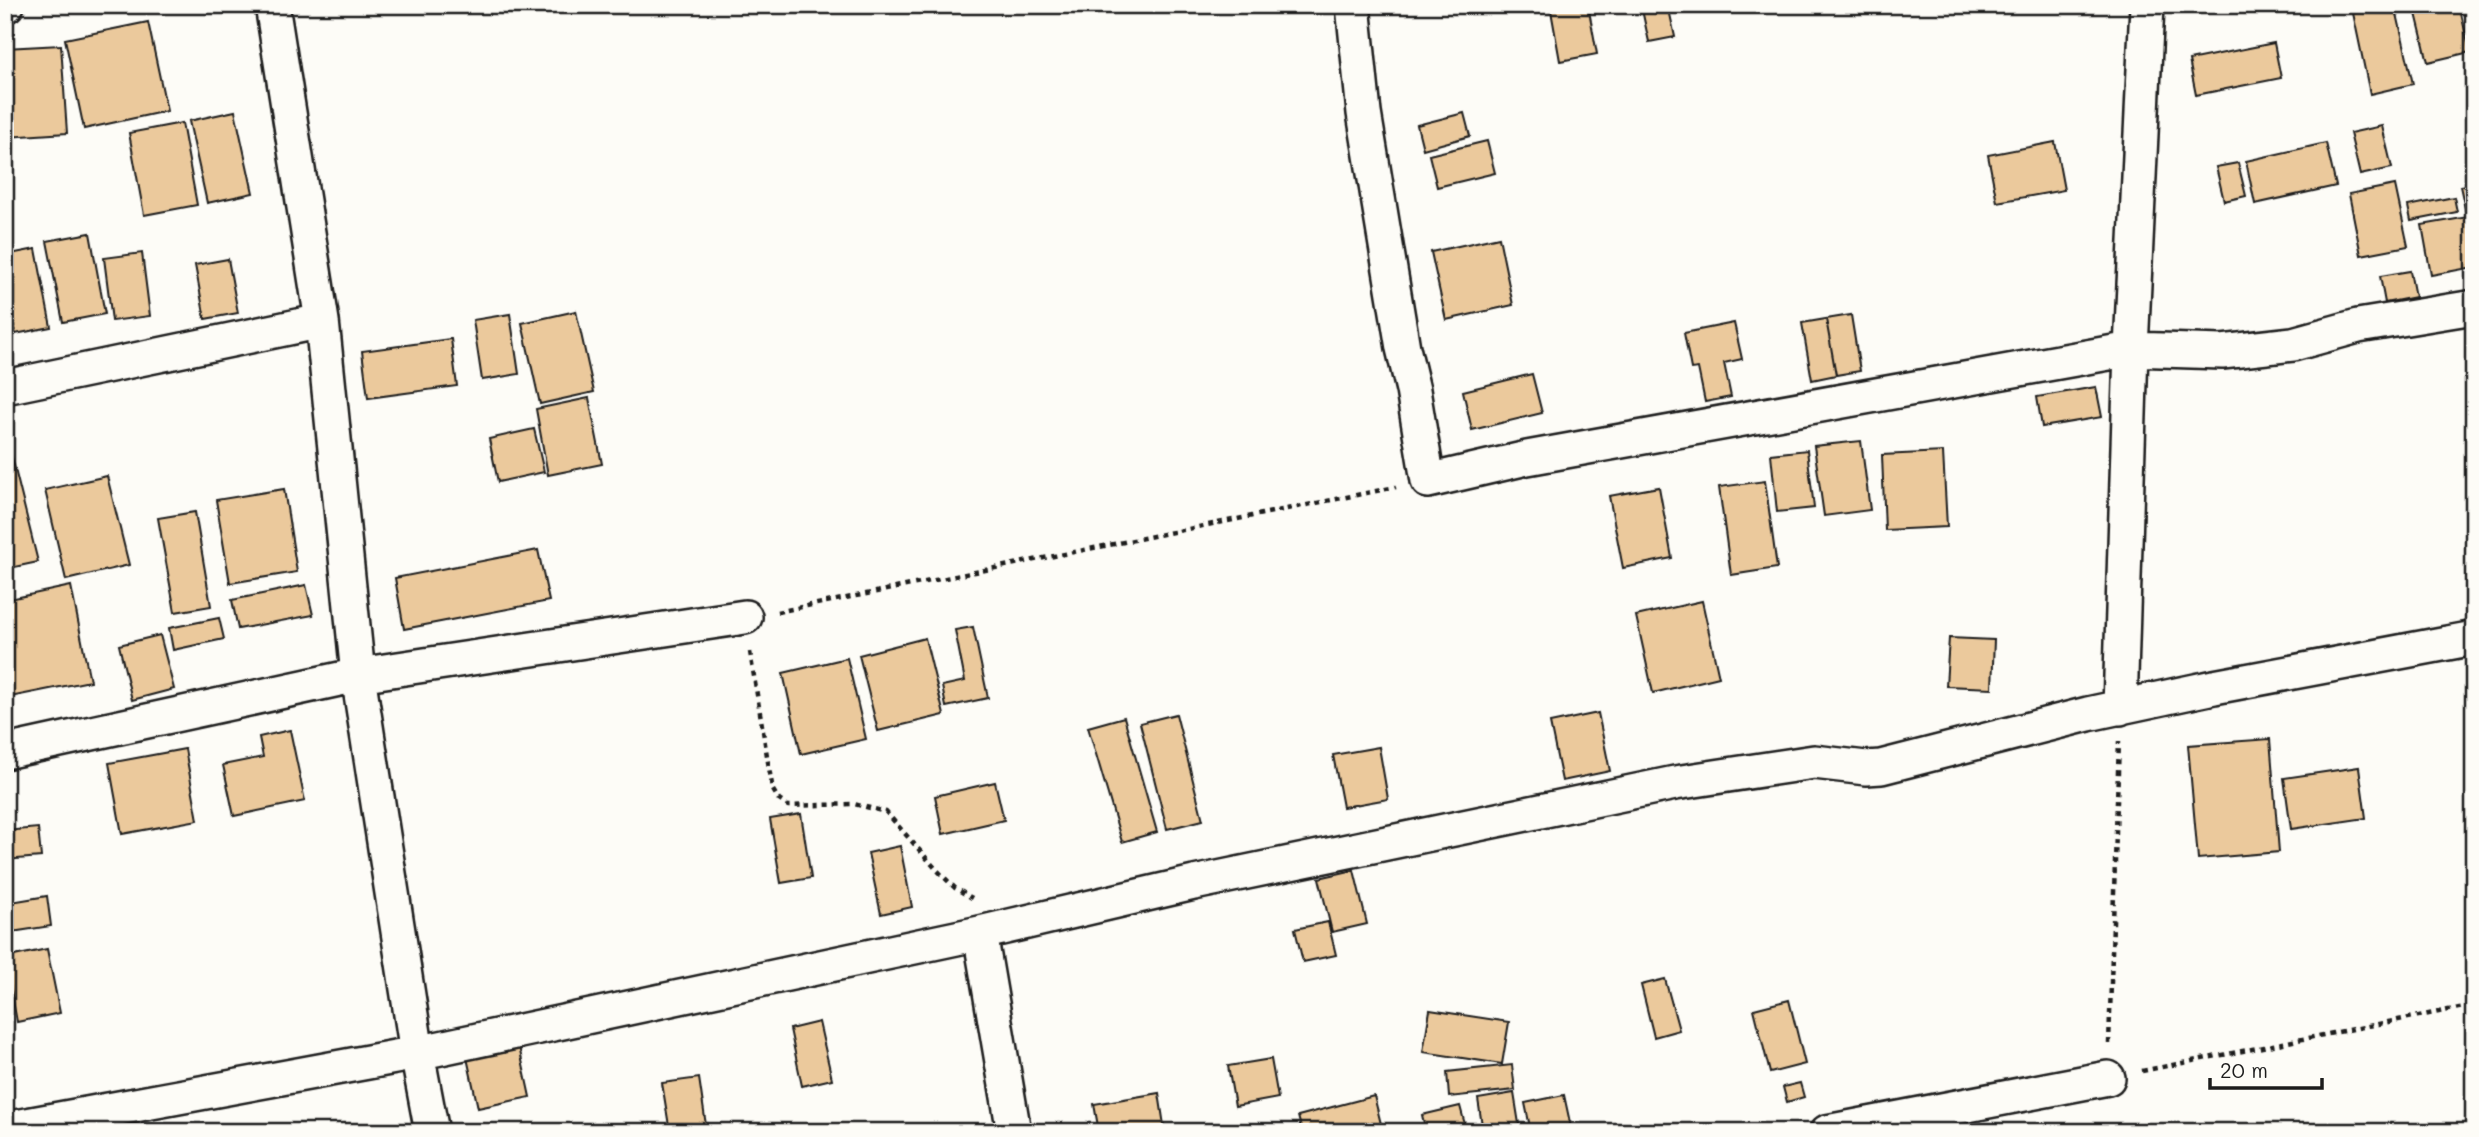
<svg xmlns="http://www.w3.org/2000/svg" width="2479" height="1137" font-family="Mali,sans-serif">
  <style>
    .building { fill: #ebc99c; stroke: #1c1c1c; stroke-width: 2 }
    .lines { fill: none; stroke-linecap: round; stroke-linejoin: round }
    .street-casing { stroke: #1c1c1c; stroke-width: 38 }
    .path { stroke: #1c1c1c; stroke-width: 4.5; stroke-dasharray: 5 5; stroke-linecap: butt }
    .street { stroke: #fdfcf7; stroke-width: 33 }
  </style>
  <rect width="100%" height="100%" fill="#fdfcf7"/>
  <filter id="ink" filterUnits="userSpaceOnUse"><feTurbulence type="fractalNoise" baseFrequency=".0143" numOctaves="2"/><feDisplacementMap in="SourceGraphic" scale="14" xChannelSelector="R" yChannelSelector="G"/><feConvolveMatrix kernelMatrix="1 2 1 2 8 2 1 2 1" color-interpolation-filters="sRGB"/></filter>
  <g filter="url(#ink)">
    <path class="building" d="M1550 5H1588L1597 54 1560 61Z
      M1641 5H1668L1675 37 1649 42Z
      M2387 5H2395L2413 84 2370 94 2353 13Z
      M2414 5H2459L2470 52 2428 62Z
      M148 22 167 111 84 129 65 39Z
      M2274 43 2281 78 2196 95 2189 60Z
      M61 45 67 133 6 137 5 48Z
      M235 111 253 193 207 203 189 121Z
      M1464 113 1470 136 1423 149 1417 125Z
      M182 123 197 205 144 215 129 133Z
      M2382 126 2392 168 2360 175 2350 133Z
      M1487 141 1495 173 1437 187 1429 155Z
      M2055 142 2064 190 1997 202 1988 155Z
      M2326 143 2336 186 2255 204 2246 161Z
      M2238 163 2246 196 2224 201 2216 167Z
      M2474 183V211L2466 213 2460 186Z
      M2395 185 2408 246 2361 255 2349 194Z
      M2454 197 2457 212 2411 221 2408 206Z
      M2474 216V267L2431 275 2422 225Z
      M90 233 105 314 63 322 47 241Z
      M1499 237 1513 305 1446 320 1431 252Z
      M36 249 51 327 15 334 5 284V255Z
      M142 253 150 316 112 321 104 258Z
      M228 259 238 313 205 319 195 265Z
      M2410 271 2415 297 2385 303 2380 276Z
      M576 311 594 392 540 404 522 323Z
      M510 314 519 374 482 380 473 320Z
      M1851 315 1860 371 1836 375 1826 319Z
      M1826 319 1836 375 1812 380 1802 323Z
      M1734 323 1742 359 1724 363 1731 397 1705 402 1698 368 1691 369 1684 333Z
      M451 339 457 386 368 398 362 351Z
      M1532 374 1542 413 1472 430 1463 391Z
      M2096 387 2102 417 2042 427 2037 397Z
      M589 398 602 464 548 475 536 409Z
      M5 429 38 562 5 569Z
      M534 429 544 472 498 482 489 439Z
      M1861 441 1870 510 1824 516 1814 446Z
      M1807 450 1814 508 1777 512 1771 454Z
      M1943 452 1947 527 1885 530 1882 455Z
      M107 476 129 565 66 580 45 490Z
      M1765 481 1777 568 1731 575 1719 487Z
      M1659 487 1672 558 1623 568 1609 496Z
      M284 489 297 572 230 583 216 500Z
      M195 512 211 606 175 612 158 518Z
      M538 550 549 601 404 629 395 578Z
      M306 585 313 615 238 629 232 600Z
      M71 586 90 681 5 698V600Z
      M1702 601 1719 677 1653 693 1636 616Z
      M219 618 224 639 173 650 169 628Z
      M973 627 988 698 946 707 942 686 965 681 955 630Z
      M160 635 174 689 132 700 119 645Z
      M925 638 944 715 878 731 859 655Z
      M1949 638 1994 640 1992 688 1946 686Z
      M847 658 866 739 801 754 783 673Z
      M1598 713 1610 771 1562 781 1550 723Z
      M1176 714 1203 820 1167 829 1140 723Z
      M1124 717 1157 832 1122 842 1088 727Z
      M290 730 305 801 234 816 223 765 263 757 259 737Z
      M2270 739 2279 852 2198 859 2188 745Z
      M1379 747 1388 799 1343 807 1333 755Z
      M185 749 198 820 122 834 109 763Z
      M2359 767 2366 818 2291 829 2284 778Z
      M995 782 1004 820 943 834 935 796Z
      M801 814 811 878 781 883 770 819Z
      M38 828 41 857 5 860V831Z
      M900 846 912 907 881 914 868 853Z
      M1354 870 1367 924 1332 932 1319 878Z
      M47 896 51 926 5 933V903Z
      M1328 922 1336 955 1303 962 1295 929Z
      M47 949 60 1013 17 1022 5 958Z
      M1665 979 1679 1030 1654 1037 1641 985Z
      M1789 1000 1805 1064 1770 1073 1754 1009Z
      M1430 1010 1509 1022 1502 1064 1423 1052Z
      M819 1022 832 1079 802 1086 790 1029Z
      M518 1042 530 1097 478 1108 466 1053Z
      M1271 1059 1278 1098 1235 1106 1228 1066Z
      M1512 1065 1515 1090 1449 1097 1447 1072Z
      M699 1078 707 1132H670L662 1083Z
      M1800 1083 1804 1097 1787 1102 1783 1087Z
      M1159 1093 1165 1132H1099L1094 1104Z
      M1514 1093 1520 1130 1483 1132 1478 1099Z
      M1564 1095 1572 1132H1531L1525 1103Z
      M1374 1096 1383 1132H1302L1298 1116Z
      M1460 1106 1467 1132H1426L1422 1115Z"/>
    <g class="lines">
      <defs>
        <path id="street" d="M272 5 322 321 358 675 417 1053 432 1132
          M1353 5 1364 113 1403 348 1413 390 1428 481 1527 458 2131 349 2222 352 2293 344 2358 326 2474 307
          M5 6 7 5
          M5 387 322 321
          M2120 708 2131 349 2147 5
          M5 752 358 675 745 617
          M980 933 1014 1132
          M5 1129 417 1053 980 933 1194 883 1675 783 1814 762 1866 768 1881 767 2088 714 2214 687 2474 638
          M1827 1132 2108 1078"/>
      </defs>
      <use href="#street" class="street-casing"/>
      <path class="path" d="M777 612 1396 487
        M750 652 770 774 773 790 779 800 788 806 854 804 886 812 936 869 955 888 972 898
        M2109 1044 2119 741
        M2142 1071 2474 1005"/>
      <use href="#street" class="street"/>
    </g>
  </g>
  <rect width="2479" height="1137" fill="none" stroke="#fdfcf7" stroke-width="28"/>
  <rect x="14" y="14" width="2451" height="1109" fill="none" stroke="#1c1c1c" stroke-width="2.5" filter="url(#ink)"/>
  <path d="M2210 1078v10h112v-10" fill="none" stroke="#1c1c1c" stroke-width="3.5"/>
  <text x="2220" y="1078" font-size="21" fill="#1c1c1c" stroke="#fdfcf7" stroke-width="5" paint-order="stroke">20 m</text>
</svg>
